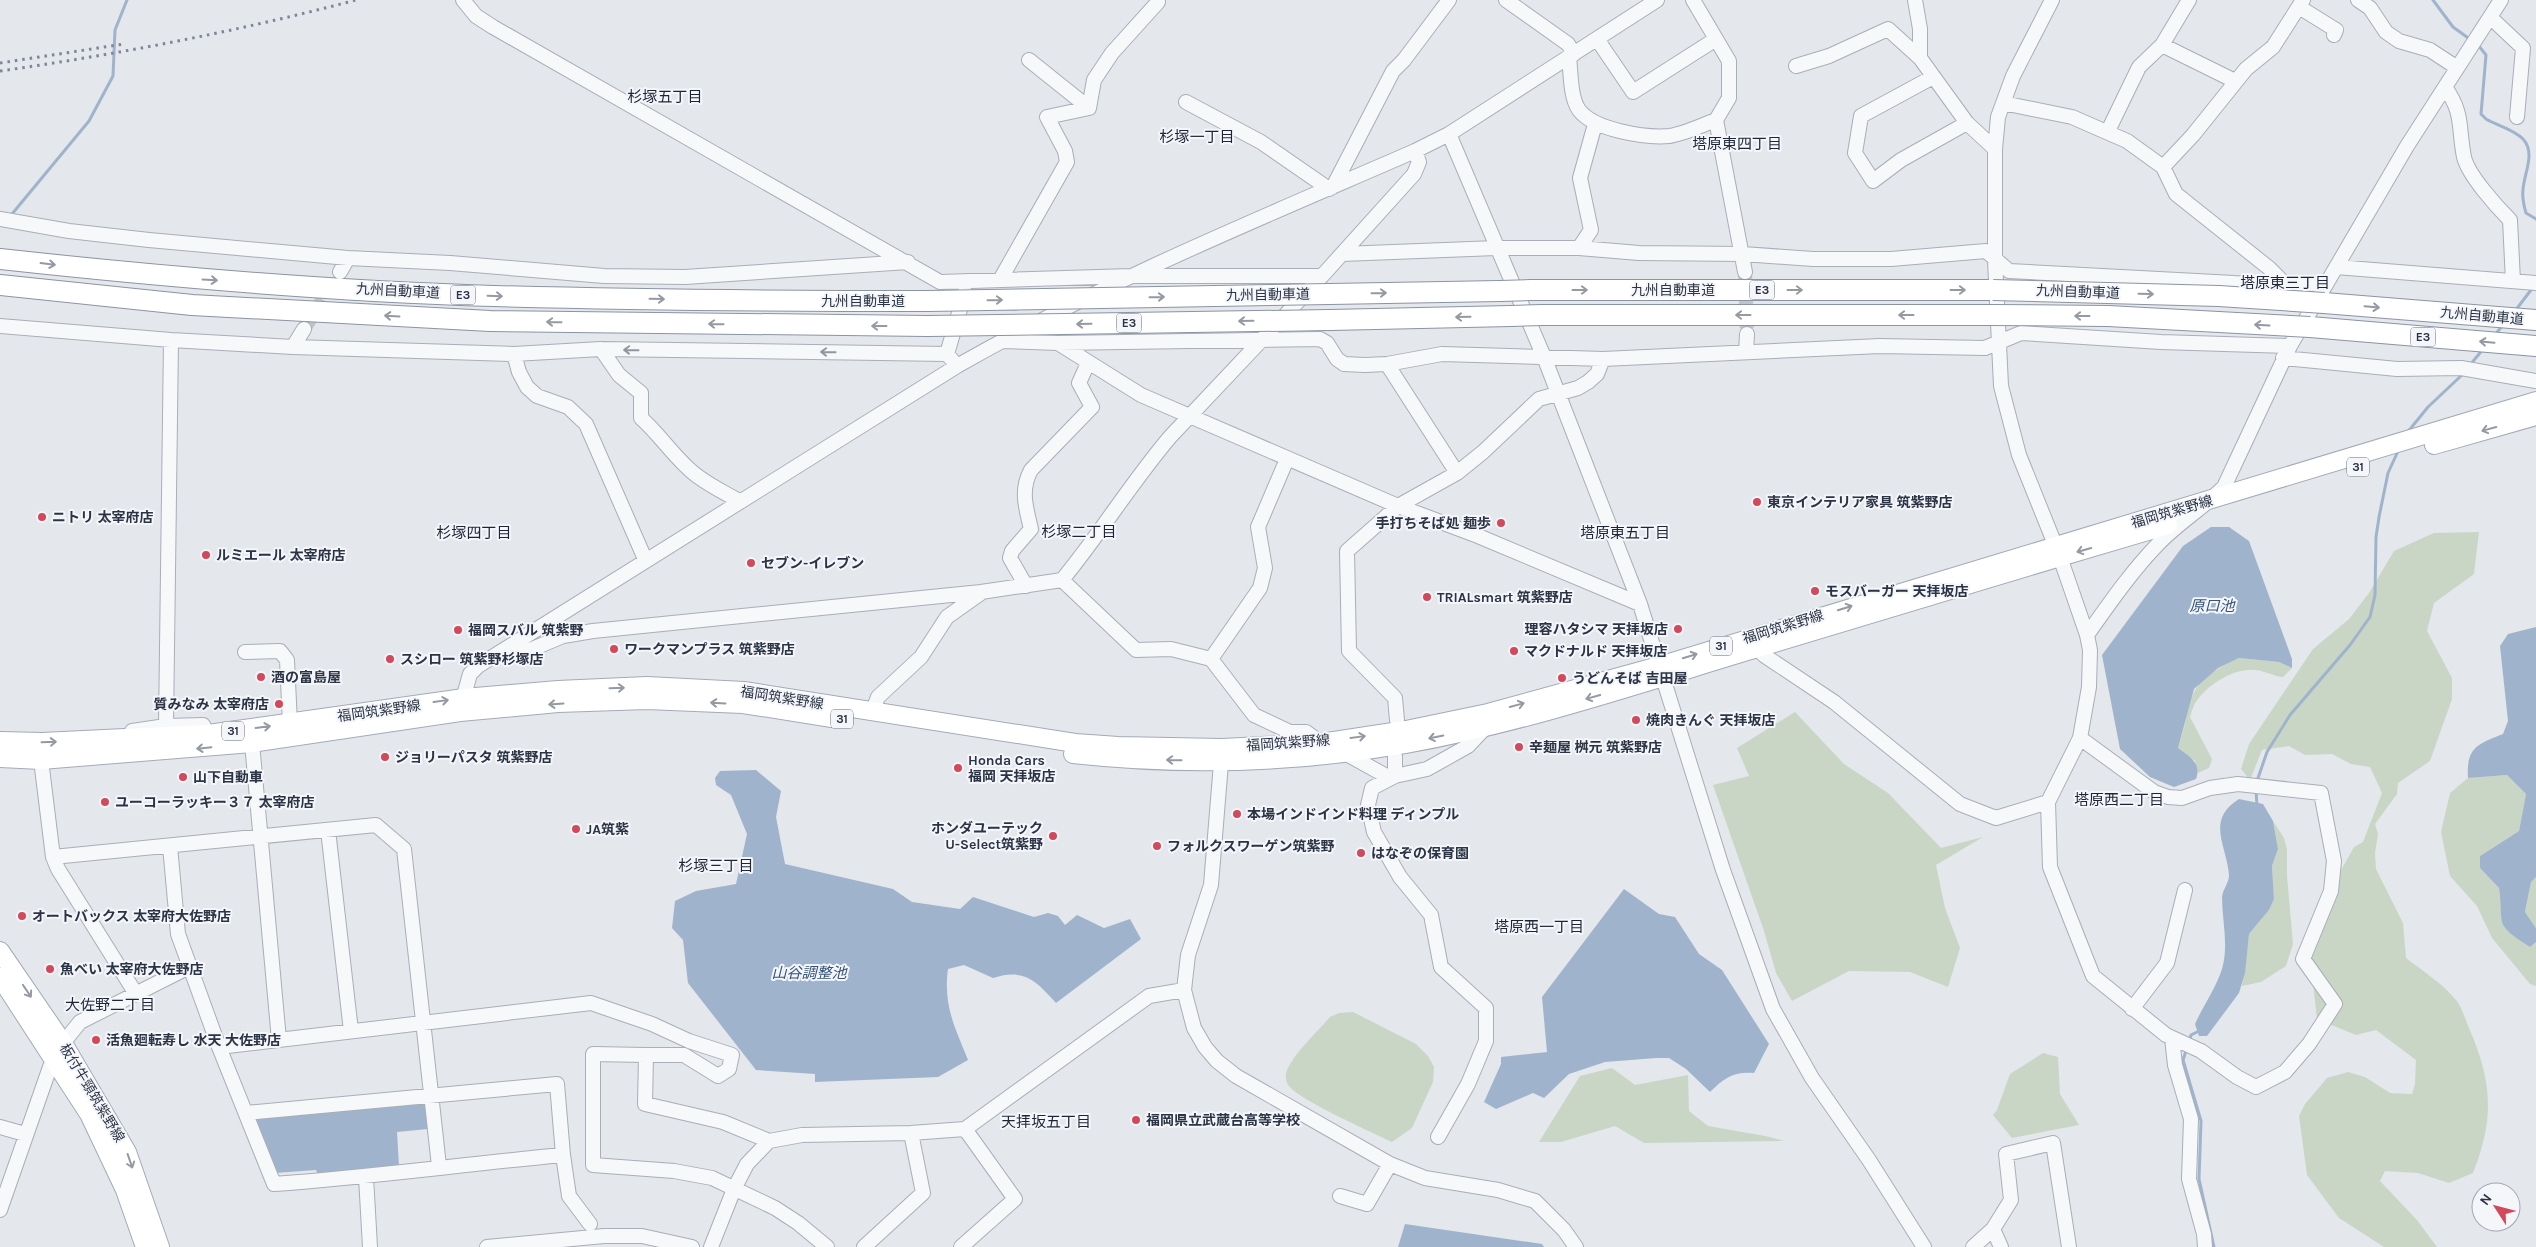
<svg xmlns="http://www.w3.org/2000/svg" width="2536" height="1247" font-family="Karla,'Noto Sans JP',sans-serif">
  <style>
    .green { fill: #c9d6c5 }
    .water { fill: #9fb4cc }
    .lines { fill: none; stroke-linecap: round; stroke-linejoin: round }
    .stream { stroke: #9fb4cc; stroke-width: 3 }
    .minor-tunnel { stroke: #bfc3cb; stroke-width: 14; stroke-dasharray: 14 7; stroke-linecap: butt }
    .minor-casing { stroke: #a9aeb7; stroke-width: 16 }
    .major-casing { stroke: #a3abb8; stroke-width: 20 }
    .highway-casing { stroke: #8b94a3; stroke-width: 22 }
    .minor { stroke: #f7f8fa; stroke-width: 14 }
    .major { stroke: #fff; stroke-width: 18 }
    .highway { stroke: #fff; stroke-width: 20 }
    .rail { stroke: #7d8696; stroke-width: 3; stroke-dasharray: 2.5 5; stroke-linecap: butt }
    .highway-bridge-casing { stroke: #8b94a3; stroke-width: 22; stroke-linecap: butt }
    .highway-bridge { stroke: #fff; stroke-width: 20 }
    .oneway { stroke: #959aa2 }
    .oneway2 { stroke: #9196a0 }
    .poi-dot { fill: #d1495b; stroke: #f4f6f9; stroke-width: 2 }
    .labels { text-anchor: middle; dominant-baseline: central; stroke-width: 4; stroke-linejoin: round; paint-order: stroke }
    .shield { fill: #f4f6f9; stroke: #676e7b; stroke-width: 1 }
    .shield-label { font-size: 12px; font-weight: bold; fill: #2b3445 }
    .street-label { font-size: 14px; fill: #2b3445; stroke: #f4f6f9 }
    .poi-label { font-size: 14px; font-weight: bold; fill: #2b3445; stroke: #f4f6f9; text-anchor: start }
    .neighbourhood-label { font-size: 15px; fill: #1d2536; stroke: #f4f6f9 }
    .water-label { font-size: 15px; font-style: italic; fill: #34527a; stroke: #f4f6f9 }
  </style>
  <rect width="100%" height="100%" fill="#e4e7ec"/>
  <path class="green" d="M2479 532 2474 574 2434 603 2427 631 2452 678V699L2430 761 2398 783 2397 794 2375 824 2378 834 2375 853 2376 869 2403 923 2406 958C2423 971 2443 984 2456 1000 2462 1007 2465 1019 2469 1028 2492 1081 2495 1118 2473 1173L2449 1183 2418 1173 2385 1171 2380 1181 2417 1220 2437 1247H2384L2339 1218 2307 1175 2299 1116 2305 1104 2327 1078 2348 1072 2365 1077 2390 1093 2412 1094 2415 1084 2416 1060 2376 1030 2356 1035 2317 1019 2310 958 2332 886 2354 847 2363 842 2382 793 2370 767 2351 764 2332 754 2305 755 2289 746 2262 750 2250 780 2241 769 2249 744 2313 649 2349 619 2369 593 2394 551 2434 533Z
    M2239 658 2279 662 2292 668 2283 677C2273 676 2265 671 2256 670 2236 667 2210 683 2198 699 2194 703 2192 711 2190 717L2212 759 2209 768 2198 773 2195 761 2178 748C2196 697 2181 684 2239 658Z
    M1795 712 1844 764 1888 793 1941 848 1983 837 1936 865 1945 908 1960 948 1948 987 1910 972 1849 971 1792 1001 1776 973 1764 931 1713 785 1749 776 1737 748Z
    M2507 775 2526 794 2519 831 2480 856V868L2499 888C2504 927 2493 923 2530 947L2536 942V986L2530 984 2492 938 2477 906 2450 876 2441 832 2450 793 2468 778Z
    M2273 821 2284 838 2287 849V876L2293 944 2286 966 2261 982 2242 986 2249 934 2269 910 2274 899 2272 866 2278 849Z
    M2536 877V928L2525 912 2531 882Z
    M1353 1012 1416 1044 1428 1056 1434 1067 1433 1082 1412 1128 1392 1142C1372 1132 1300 1101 1288 1085 1287 1083 1285 1077 1286 1074 1289 1058 1319 1030 1330 1017L1339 1013Z
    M2043 1053 2058 1057 2060 1094 2079 1125 2012 1138 1993 1115 1997 1110 2010 1074Z
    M1612 1068 1635 1085 1688 1075 1689 1111 1708 1126 1765 1136 1785 1141 1644 1143 1615 1126 1561 1142H1539L1580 1076Z"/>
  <path class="water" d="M2211 527H2229L2249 541 2292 659V668L2279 662 2239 658 2218 668 2194 689 2178 748C2189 756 2202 763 2196 779L2174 787 2150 777 2120 749 2102 655 2183 546Z
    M2536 627V877L2531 882 2525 912 2536 928V942L2530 947C2493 923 2504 927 2499 888L2480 868V856L2519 831 2526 794 2507 775 2468 778C2466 748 2477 744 2503 734L2508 721 2500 646 2508 634Z
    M756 770 781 791 776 817 785 864 893 889 912 902 960 909 973 897 1034 917 1048 913 1058 916 1065 925 1077 915 1104 928 1130 919 1141 939 1056 1003C1036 981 1025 968 993 978L964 965 948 969C943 1006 955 1027 968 1060L938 1077 815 1082V1074L756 1070 688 983 683 940 672 928 675 901 696 891 736 884 747 834 731 795 716 785 715 778 720 771Z
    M2239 799 2263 804 2273 821 2278 849 2272 866 2274 899 2269 910 2249 934 2245 973 2239 993 2207 1036H2199L2195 1024C2203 1006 2216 988 2222 969 2229 945 2222 921 2222 897 2223 889 2229 883 2229 875 2227 846 2205 820 2239 799Z
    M1624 889 1659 914 1675 917 1699 954 1722 970 1769 1044 1754 1073C1734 1071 1724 1078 1710 1092L1686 1069 1669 1058H1656L1605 1062 1569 1074 1544 1098 1533 1093 1496 1109 1484 1102 1501 1064V1057L1547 1052 1542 997Z
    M423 1102 426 1105 428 1129 397 1132 399 1166 318 1175 316 1170 275 1173 254 1124 256 1118Z
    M1405 1224 1542 1244 1544 1247H1398Z"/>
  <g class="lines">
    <path class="stream" d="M2433 0 2453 27 2471 40
      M2478 45 2486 55 2481 114 2486 119C2498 126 2513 129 2523 139 2536 153 2524 173 2523 190 2522 197 2524 206 2526 213L2536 219
      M12 214 89 121 113 76 115 30 127 0
      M2515 311 2534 286
      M2494 336 2503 325
      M2470 365 2484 348
      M2406 434 2428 407 2463 374
      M2257 781 2267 752 2290 715 2350 645 2370 617 2375 595 2376 537 2379 517 2388 473 2399 449
      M2256 790 2257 806
      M2189 1042 2191 1035 2199 1031
      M2187 1048 2183 1060 2201 1121 2199 1179 2214 1247"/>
    <path class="minor-tunnel" d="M1745 272 1747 334
      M304 329 340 272"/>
    <defs>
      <path id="minor" d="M463 0 476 16 493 27 940 282 1131 276H1322
        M1506 0 1568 44 1574 54
        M1915 0 1920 29V58L1967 123 1995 149
        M2052 0 2013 76 1998 117 1995 149V260L2001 386 2019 455 2060 557 2087 635 2090 650 2089 687 2080 738 2048 802 2050 867 2093 976 2166 1035 2201 1051 2237 1077 2256 1087 2285 1072 2309 1044 2335 1004 2303 959 2331 891 2334 861 2321 793 2238 784 2210 788 2182 798 2168 797 2154 792 2080 738
        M2358 0 2370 8 2386 32 2399 41 2430 50 2456 67
        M2299 7 2336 30 2334 35
        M2490 17 2523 48 2517 117
        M1597 39 1633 92 1716 39
        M2162 45 2235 81
        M1569 57C1571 73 1570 97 1579 110 1594 130 1645 138 1669 136 1684 134 1702 125 1716 120L1729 98V61L1693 0
        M1029 60 1089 108
        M1796 66 1829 56 1888 29 1920 58
        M1933 77 1861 116 1855 153 1873 181 1901 160 1967 123
        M2445 87C2464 114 2458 127 2464 157 2468 175 2497 207 2510 220L2513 281
        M1186 102 1261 142 1329 189
        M2003 103 2072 117 2127 141 2163 167 2176 194 2269 268 2285 284
        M1716 120 1745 272
        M2108 131 2139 67 2162 45 2189 0
        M1449 134 1544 357 1640 604 1723 870 1773 1009 1812 1078 1869 1160 1924 1247
        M2163 167 2193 135 2246 69 2273 47 2303 0
        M1333 187 1393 71 1404 60 1449 0
        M0 219 69 231 149 240 348 258 450 263 604 276 685 277 908 262
        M1579 248 1591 230 1580 178 1595 124
        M1342 254 1496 248H1579L1639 253 1743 254 1813 259H1891L1986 251 2009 271 2234 283 2326 284
        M2336 267 2536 283
        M340 272 348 258
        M1000 280 1067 162 1065 151 1047 117 1089 108 1094 80 1112 53 1158 2
        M0 326 171 340 293 347 514 354 601 349 947 354 957 366
        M1003 341 1058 343 1320 339 1327 343 1337 359 1344 364 1365 365 1387 364 1442 354 1603 359 1880 346 1985 348 2021 333 2161 342 2290 346
        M1058 343 1141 395 1398 506 1478 536 1640 604
        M293 347 304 329
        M601 349 619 375 641 393V418C659 434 672 454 690 470 704 483 722 491 739 501
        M1746 352 1747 334
        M514 354 519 372 527 387 537 396 568 407 586 424 645 559
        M947 354 965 292
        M2283 358 2397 369 2461 368 2536 381
        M1387 364 1457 473
        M1062 580 1136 650 1171 649 1211 659 1254 715 1290 732H1306L1321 743
        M1026 586 1010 558 1012 551 1031 529C1026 508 1020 490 1031 470L1092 407 1079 383 1088 363
        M2087 635C2109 604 2131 572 2158 544 2178 523 2203 508 2224 487L2290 346 2407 146 2501 0
        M517 642 525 649 530 650 563 636 593 631 981 592 1062 580C1100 534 1131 483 1170 437L1322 276 1414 174 1419 162 1415 151
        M1756 648 1765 656 1834 702 1960 804 1996 818 2048 802
        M245 652 280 651 287 660 290 724
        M1211 659 1260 588 1265 568 1258 527 1287 459
        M461 706 470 674 478 666 957 366C1104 282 1261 218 1415 151L1449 134 1657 0
        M872 713 878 697 921 657 947 617 981 593
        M1397 720 1395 698 1349 651 1347 551 1398 506 1457 473 1483 452 1539 399 1578 388 1588 382 1597 374 1603 359
        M166 726 171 340
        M132 731 166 726 203 725 208 734
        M252 743 279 1040
        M1222 751 1211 885 1188 955 1184 990 1194 1028 1205 1047 1217 1061 1236 1076 1390 1164 1425 1178 1498 1190 1535 1201 1564 1230 1576 1247
        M1343 752 1390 778
        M41 760 53 857 58 869 136 994
        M1395 776V756
        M328 830 351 1031
        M170 846 178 934 219 1047 274 1184C371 1177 466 1164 563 1155
        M53 857 376 825 404 849 439 1166
        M2132 1009 2167 963 2185 890
        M2172 1038 2175 1065 2191 1119 2189 1179 2204 1234 2205 1247
        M219 1047 591 1003 652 1024 689 1041 732 1055 729 1069 718 1076 684 1055H646
        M246 1113 557 1084 563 1155 569 1196 590 1224
        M0 1127 25 1134
        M1438 1137 1468 1084 1486 1041V1008L1441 967 1431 915 1400 877 1374 832 1368 805 1372 788 1395 776 1427 769 1468 746 1487 726
        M769 1141 723 1122 645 1104 646 1055 593 1054V1165L674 1171 712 1178 775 1208 798 1223 827 1247
        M366 1177 370 1247
        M1340 1196 1367 1204 1390 1164
        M0 1210 50 1067 63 1043 80 1022 189 967
        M1993 1229 2001 1247
        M487 1247 604 1236H642L692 1247
        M711 1247 734 1189 747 1164 769 1141 802 1135 911 1133 965 1129 1149 996 1184 990
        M864 1247 923 1193 911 1133
        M961 1247 1015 1199 965 1129
        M1973 1247 1993 1229 2011 1200 2006 1154 2053 1143 2069 1247"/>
      <path id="major" d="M2434 445 2536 416
        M0 741 42 742 208 734 464 698 558 690 647 686 744 691 1075 743 1118 746 1222 748 1321 743 1406 730 1488 713 1659 666 2536 401
        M1073 754C1183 766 1297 763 1406 744 1527 722 1644 682 1761 647 1896 606 2032 565 2168 525
        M0 758 41 760 252 743 460 712 558 703 647 700 743 704 832 718
        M0 951 63 1043 127 1152 160 1247
        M0 977 89 1114 125 1190 145 1247"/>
      <path id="highway" d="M0 259C164 277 329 291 494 296 639 300 783 301 928 301
        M0 285 192 305 490 321 928 326
        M1531 290H1993
        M1330 294 1500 291
        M2324 303 2536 320
        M1543 315H1990
        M1330 320 1511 316
        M2310 327 2536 346"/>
    </defs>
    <use href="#minor" class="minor-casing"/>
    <use href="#major" class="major-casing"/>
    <use href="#highway" class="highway-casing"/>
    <use href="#minor" class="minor"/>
    <use href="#major" class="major"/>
    <use href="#highway" class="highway"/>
    <path class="rail" d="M0 63 124 44
      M0 71C120 54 239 31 356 0"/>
    <defs>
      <path id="highway-bridge" d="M1993 290 2219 296 2324 303
        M1500 291 1531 290
        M928 301 1330 294
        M1990 315 2108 316 2310 327
        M1511 316 1543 315
        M928 326 1330 320"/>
    </defs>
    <use href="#highway-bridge" class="highway-bridge-casing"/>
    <use href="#highway-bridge" class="highway-bridge"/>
  </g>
  <defs><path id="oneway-shaft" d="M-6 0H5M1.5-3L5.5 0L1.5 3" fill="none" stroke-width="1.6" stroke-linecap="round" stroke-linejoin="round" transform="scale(1.25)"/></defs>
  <g class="oneway">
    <use href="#oneway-shaft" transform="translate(48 264) rotate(7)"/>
    <use href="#oneway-shaft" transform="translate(210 280) rotate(3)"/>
    <use href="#oneway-shaft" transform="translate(1580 290)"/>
    <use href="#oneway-shaft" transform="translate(1795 290)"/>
    <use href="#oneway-shaft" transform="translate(1958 290)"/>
    <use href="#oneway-shaft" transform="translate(1379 293) rotate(-1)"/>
    <use href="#oneway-shaft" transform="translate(2146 294) rotate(1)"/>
    <use href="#oneway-shaft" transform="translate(495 296) rotate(2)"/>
    <use href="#oneway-shaft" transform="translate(1157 297) rotate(-1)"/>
    <use href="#oneway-shaft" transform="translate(657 299) rotate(1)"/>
    <use href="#oneway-shaft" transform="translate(995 300) rotate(-1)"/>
    <use href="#oneway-shaft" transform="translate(2372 307) rotate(5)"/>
    <use href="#oneway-shaft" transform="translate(1743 315) rotate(180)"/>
    <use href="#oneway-shaft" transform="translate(1906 315) rotate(180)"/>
    <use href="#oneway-shaft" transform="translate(392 316) rotate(-177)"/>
    <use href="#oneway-shaft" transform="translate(2082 316) rotate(-180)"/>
    <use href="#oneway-shaft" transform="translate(1463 317) rotate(179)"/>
    <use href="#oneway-shaft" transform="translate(1246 321) rotate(179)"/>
    <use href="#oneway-shaft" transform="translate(554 322) rotate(-179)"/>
    <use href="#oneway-shaft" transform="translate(716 324) rotate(-179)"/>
    <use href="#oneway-shaft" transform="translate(1084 324) rotate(179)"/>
    <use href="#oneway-shaft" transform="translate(2262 325) rotate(-177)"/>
    <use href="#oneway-shaft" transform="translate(879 326) rotate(-180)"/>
    <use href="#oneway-shaft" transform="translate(2487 342) rotate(-175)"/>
    <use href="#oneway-shaft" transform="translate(2489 429) rotate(165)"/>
    <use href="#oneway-shaft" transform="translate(2084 550) rotate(164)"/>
    <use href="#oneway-shaft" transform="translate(1845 608) rotate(-17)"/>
    <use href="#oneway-shaft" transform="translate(1690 656) rotate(-17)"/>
    <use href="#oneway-shaft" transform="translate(617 688) rotate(-2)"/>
    <use href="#oneway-shaft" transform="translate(1593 697) rotate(165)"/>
    <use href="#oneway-shaft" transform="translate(441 701) rotate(-8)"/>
    <use href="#oneway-shaft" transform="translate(718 703) rotate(-177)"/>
    <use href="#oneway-shaft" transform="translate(556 704) rotate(176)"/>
    <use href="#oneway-shaft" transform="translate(1517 705) rotate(-15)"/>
    <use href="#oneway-shaft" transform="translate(263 727) rotate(-7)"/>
    <use href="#oneway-shaft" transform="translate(1358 737) rotate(-8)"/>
    <use href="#oneway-shaft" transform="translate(1436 737) rotate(168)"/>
    <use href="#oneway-shaft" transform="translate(49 742) rotate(-2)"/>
    <use href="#oneway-shaft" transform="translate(204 748) rotate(174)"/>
    <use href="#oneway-shaft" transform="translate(1174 760) rotate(-179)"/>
    <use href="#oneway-shaft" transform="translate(27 991) rotate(56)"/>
    <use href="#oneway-shaft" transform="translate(130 1161) rotate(71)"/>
  </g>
  <g class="oneway2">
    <use href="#oneway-shaft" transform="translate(631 350) rotate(-179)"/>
    <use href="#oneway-shaft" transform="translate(828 352) rotate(-179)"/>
  </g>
  <g class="poi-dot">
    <circle cx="1757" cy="502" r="5"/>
    <circle cx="42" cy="517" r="5"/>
    <circle cx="1501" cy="523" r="5"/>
    <circle cx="206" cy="555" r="5"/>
    <circle cx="751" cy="563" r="5"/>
    <circle cx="1815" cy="591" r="5"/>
    <circle cx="1427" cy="597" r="5"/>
    <circle cx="1678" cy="629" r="5"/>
    <circle cx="458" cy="630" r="5"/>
    <circle cx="614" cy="649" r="5"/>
    <circle cx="1514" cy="651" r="5"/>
    <circle cx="390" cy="659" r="5"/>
    <circle cx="261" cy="677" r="5"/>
    <circle cx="1562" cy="678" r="5"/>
    <circle cx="279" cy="704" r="5"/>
    <circle cx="1636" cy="720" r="5"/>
    <circle cx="1519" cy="747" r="5"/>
    <circle cx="385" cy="757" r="5"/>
    <circle cx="958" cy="768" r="5"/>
    <circle cx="183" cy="777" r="5"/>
    <circle cx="105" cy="802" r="5"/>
    <circle cx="1237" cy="814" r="5"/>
    <circle cx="576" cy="829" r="5"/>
    <circle cx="1053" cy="836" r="5"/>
    <circle cx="1157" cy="846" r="5"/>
    <circle cx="1361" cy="853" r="5"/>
    <circle cx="22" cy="916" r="5"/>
    <circle cx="50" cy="969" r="5"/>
    <circle cx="96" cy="1040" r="5"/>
    <circle cx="1136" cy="1120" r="5"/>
  </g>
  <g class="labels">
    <g class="shield">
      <rect x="1749.5" y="280.5" width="25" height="19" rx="4"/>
      <rect x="450.5" y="285.5" width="25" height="19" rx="4"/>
      <rect x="1116.5" y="313.5" width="25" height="19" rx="4"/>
      <rect x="2410.5" y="327.5" width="25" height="19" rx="4"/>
      <rect x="2347" y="457.5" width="22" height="19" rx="4"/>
      <rect x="1710" y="636.5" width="22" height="19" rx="4"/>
      <rect x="831" y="709.5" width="22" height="19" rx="4"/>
      <rect x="222" y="721.5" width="22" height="19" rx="4"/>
    </g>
    <g class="shield-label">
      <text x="1762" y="290">E3</text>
      <text x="463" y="295">E3</text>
      <text x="1129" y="323">E3</text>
      <text x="2423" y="337">E3</text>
      <text x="2358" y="467">31</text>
      <text x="1721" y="646">31</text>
      <text x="842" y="719">31</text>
      <text x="233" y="731">31</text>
    </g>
    <g class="street-label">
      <text x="1673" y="290">九州自動車道</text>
      <text transform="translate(398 291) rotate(3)">九州自動車道</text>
      <text transform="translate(2078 292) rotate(2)">九州自動車道</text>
      <text transform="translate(1268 295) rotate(-1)">九州自動車道</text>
      <text x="863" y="301">九州自動車道</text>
      <text transform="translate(2482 316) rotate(5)">九州自動車道</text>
      <text transform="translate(2172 512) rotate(-16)">福岡筑紫野線</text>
      <text transform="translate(1783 627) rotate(-17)">福岡筑紫野線</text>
      <text transform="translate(782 698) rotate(9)">福岡筑紫野線</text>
      <text transform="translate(379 711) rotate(-8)">福岡筑紫野線</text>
      <text transform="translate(1288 743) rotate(-4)">福岡筑紫野線</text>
      <text transform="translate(92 1093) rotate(59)">板付牛頸筑紫野線</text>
    </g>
    <g class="poi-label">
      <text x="1767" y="502">東京インテリア家具 筑紫野店</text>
      <text x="52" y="517">ニトリ 太宰府店</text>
      <text x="1491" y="523" text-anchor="end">手打ちそば処 麺歩</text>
      <text x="216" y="555">ルミエール 太宰府店</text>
      <text x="761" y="563">セブン-イレブン</text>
      <text x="1825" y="591">モスバーガー 天拝坂店</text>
      <text x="1437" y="597">TRIALsmart 筑紫野店</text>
      <text x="1668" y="629" text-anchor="end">理容ハタシマ 天拝坂店</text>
      <text x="468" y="630">福岡スバル 筑紫野</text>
      <text x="624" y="649">ワークマンプラス 筑紫野店</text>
      <text x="1524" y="651">マクドナルド 天拝坂店</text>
      <text x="400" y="659">スシロー 筑紫野杉塚店</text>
      <text x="271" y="677">酒の富島屋</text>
      <text x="1572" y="678">うどんそば 吉田屋</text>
      <text x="269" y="704" text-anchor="end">質みなみ 太宰府店</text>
      <text x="1646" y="720">焼肉きんぐ 天拝坂店</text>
      <text x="1529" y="747">辛麺屋 桝元 筑紫野店</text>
      <text x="395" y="757">ジョリーパスタ 筑紫野店</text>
      <text x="968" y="760">Honda Cars<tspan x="968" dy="16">福岡 天拝坂店</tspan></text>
      <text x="193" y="777">山下自動車</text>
      <text x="115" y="802">ユーコーラッキー３７ 太宰府店</text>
      <text x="1247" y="814">本場インドインド料理 ディンプル</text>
      <text x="1043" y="828" text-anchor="end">ホンダユーテック<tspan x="1043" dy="16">U-Select筑紫野</tspan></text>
      <text x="586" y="829">JA筑紫</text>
      <text x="1167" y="846">フォルクスワーゲン筑紫野</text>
      <text x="1371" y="853">はなぞの保育園</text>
      <text x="32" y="916">オートバックス 太宰府大佐野店</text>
      <text x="60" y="969">魚べい 太宰府大佐野店</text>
      <text x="106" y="1040">活魚廻転寿し 水天 大佐野店</text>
      <text x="1146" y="1120">福岡県立武蔵台高等学校</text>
    </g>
    <g class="neighbourhood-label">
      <text x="665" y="97">杉塚五丁目</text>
      <text x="1197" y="137">杉塚一丁目</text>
      <text x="1737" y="144">塔原東四丁目</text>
      <text x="2285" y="283">塔原東三丁目</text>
      <text x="1079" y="532">杉塚二丁目</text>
      <text x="474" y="533">杉塚四丁目</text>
      <text x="1625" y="533">塔原東五丁目</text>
      <text x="2119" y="800">塔原西二丁目</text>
      <text x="716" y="866">杉塚三丁目</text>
      <text x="1539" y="927">塔原西一丁目</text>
      <text x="110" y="1005">大佐野二丁目</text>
      <text x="1046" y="1122">天拝坂五丁目</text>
    </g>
    <g class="water-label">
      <text x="2212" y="606">原口池</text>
      <text x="809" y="973">山谷調整池</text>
    </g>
  </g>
  <g transform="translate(2496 1207) rotate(306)"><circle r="24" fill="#f4f6f9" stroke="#a4a8b1"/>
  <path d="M0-4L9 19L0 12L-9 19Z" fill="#d1495b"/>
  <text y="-8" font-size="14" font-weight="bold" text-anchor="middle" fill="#2b3445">N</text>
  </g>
</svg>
